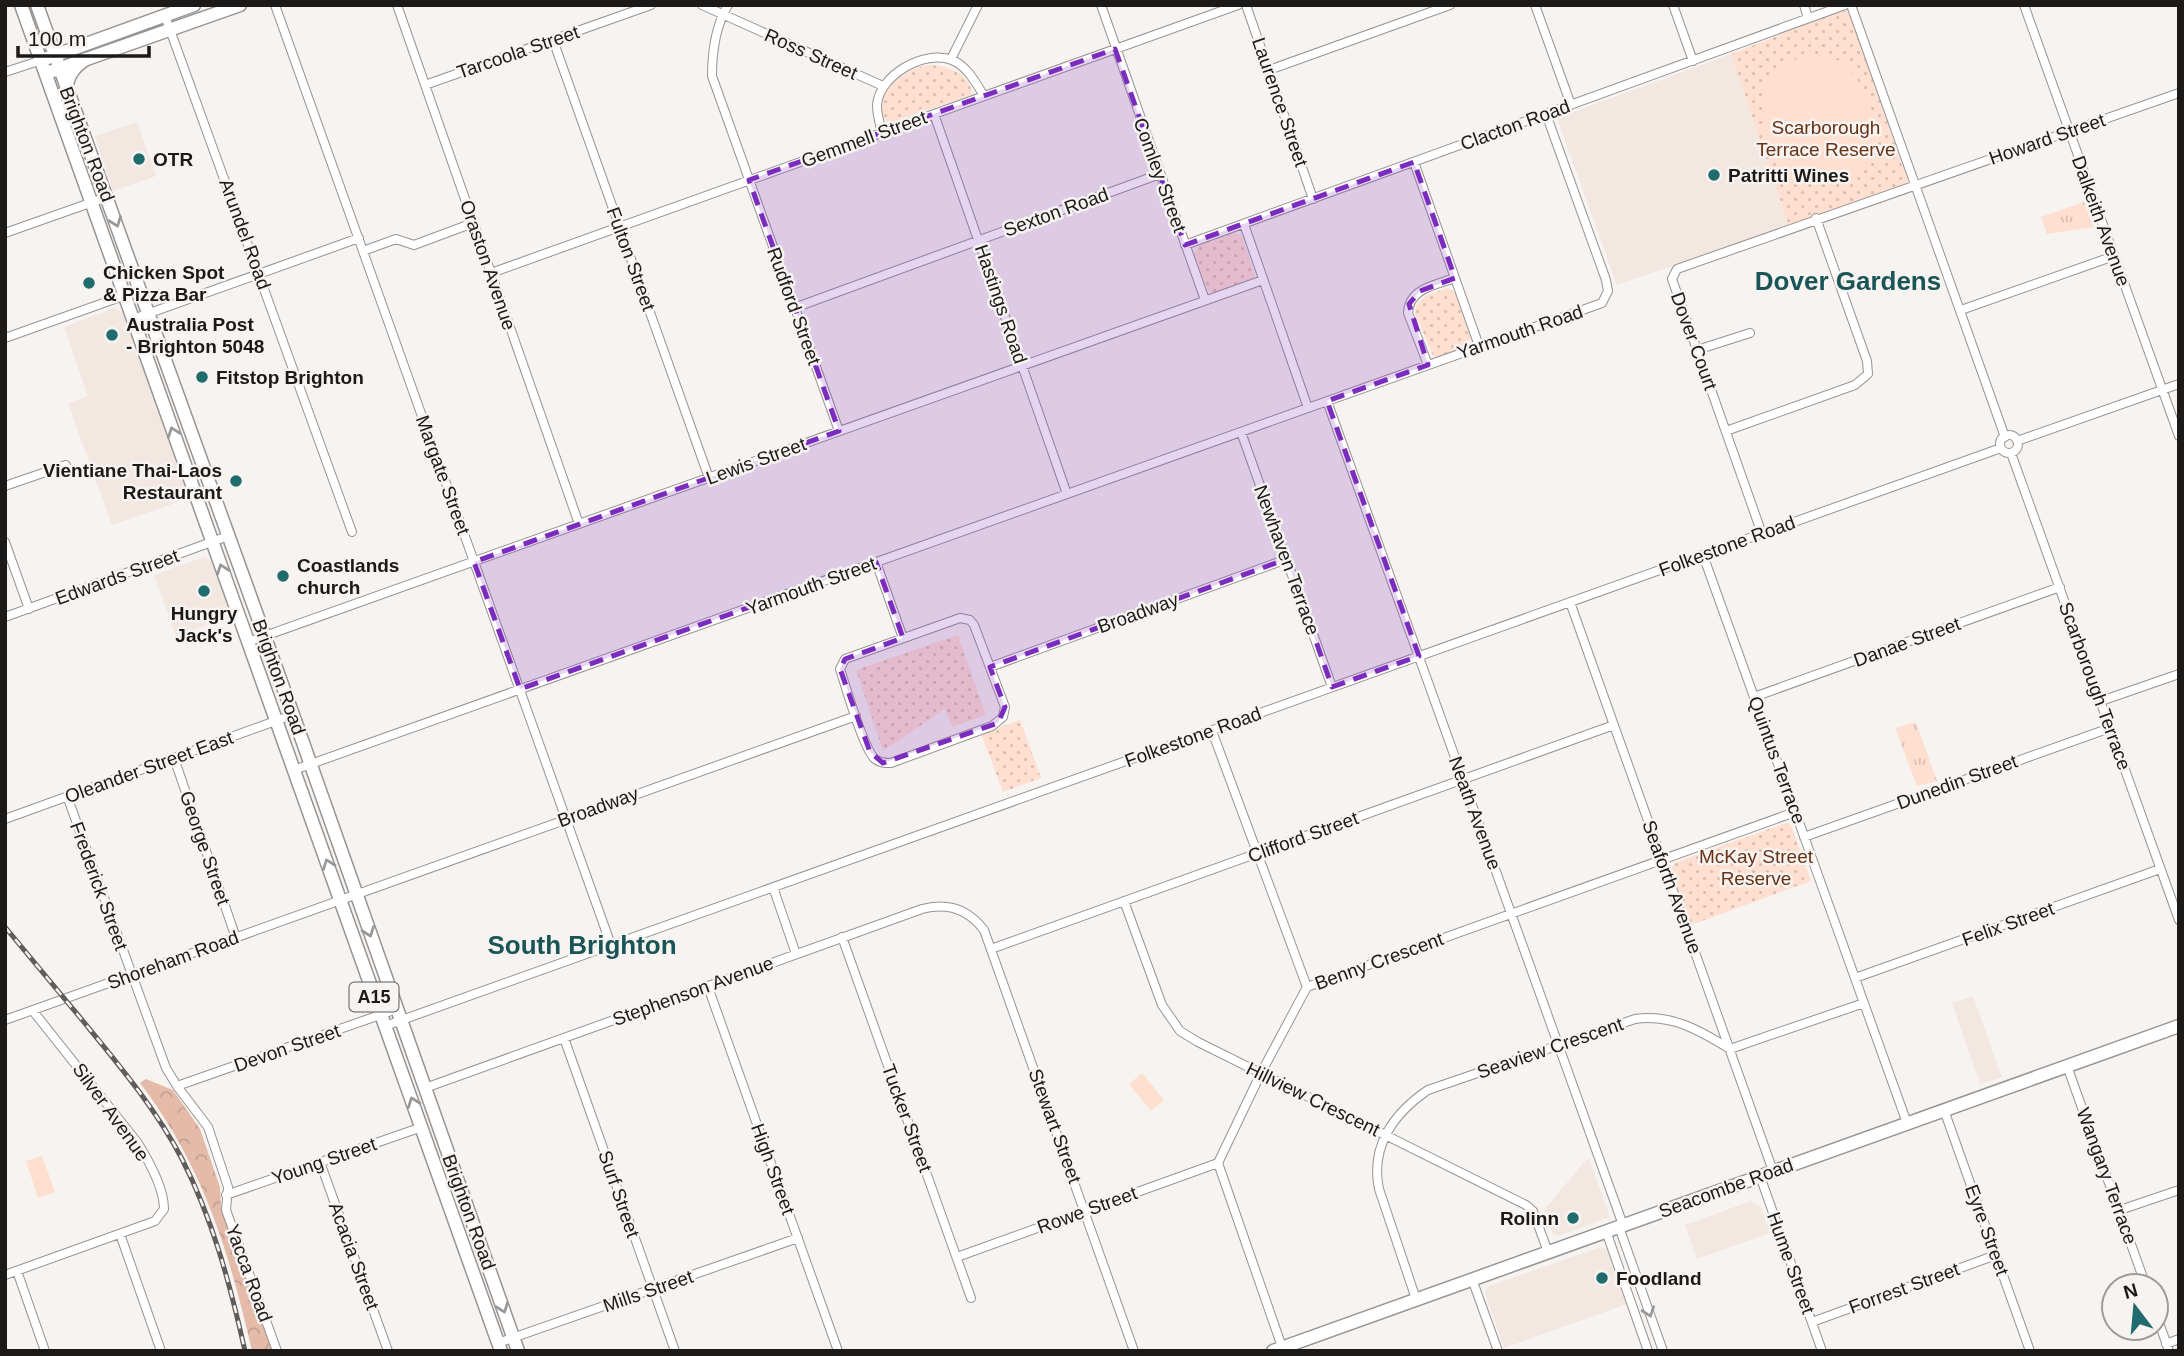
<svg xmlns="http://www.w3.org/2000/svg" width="2184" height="1356" font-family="Arial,sans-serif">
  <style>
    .built { fill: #f2e7e1 }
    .grass { fill: url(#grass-tufts) }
    .forest { fill: url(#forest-crowns) }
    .park { fill: url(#park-dots) }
    .pitch { fill: #fedfd0 }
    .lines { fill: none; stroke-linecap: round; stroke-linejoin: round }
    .street-casing { stroke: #979492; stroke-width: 10 }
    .secondary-casing { stroke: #979492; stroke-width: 15 }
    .primary-casing { stroke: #979492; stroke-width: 15 }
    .street { stroke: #fff; stroke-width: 8 }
    .secondary { stroke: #fff; stroke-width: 12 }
    .primary { stroke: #fff; stroke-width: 12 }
    .rail-casing { stroke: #5f5d5c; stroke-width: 5 }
    .rail { stroke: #f6f3f1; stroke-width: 2.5; stroke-dasharray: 8; stroke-linecap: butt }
    .oneway { stroke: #989898 }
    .marked { fill: #7b2cbf; fill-opacity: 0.2; stroke: #7b2cbf; stroke-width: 5; stroke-dasharray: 14 9; stroke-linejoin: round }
    .poi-dot { fill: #1f6b6d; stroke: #f6f3f1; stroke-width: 2.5 }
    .labels { text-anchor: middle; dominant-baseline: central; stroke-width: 5; stroke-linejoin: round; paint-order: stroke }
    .shield { fill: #f6f3f1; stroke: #5d5b5a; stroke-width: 2 }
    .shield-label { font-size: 18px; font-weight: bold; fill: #1b1a19 }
    .street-label { font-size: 19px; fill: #1b1a19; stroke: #f6f3f1 }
    .park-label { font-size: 19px; fill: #653216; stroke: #f6f3f1 }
    .poi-label { font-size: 19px; font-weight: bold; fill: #1b1a19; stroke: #f6f3f1; text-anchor: start }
    .district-label { font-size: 26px; font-weight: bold; fill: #195556; stroke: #f6f3f1 }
  </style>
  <defs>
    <pattern id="grass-tufts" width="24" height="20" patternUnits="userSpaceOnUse" patternTransform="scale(1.75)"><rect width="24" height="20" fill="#fedfd0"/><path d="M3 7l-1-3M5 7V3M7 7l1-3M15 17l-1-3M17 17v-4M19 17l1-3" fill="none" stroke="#d9bfb2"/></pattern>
    <pattern id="forest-crowns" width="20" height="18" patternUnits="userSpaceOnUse" patternTransform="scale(1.75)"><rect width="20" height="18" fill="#e4bba8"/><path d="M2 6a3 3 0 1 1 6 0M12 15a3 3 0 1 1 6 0" fill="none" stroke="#c3a090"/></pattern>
    <pattern id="park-dots" width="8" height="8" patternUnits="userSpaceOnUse" patternTransform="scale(1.75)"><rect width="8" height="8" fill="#fedfd0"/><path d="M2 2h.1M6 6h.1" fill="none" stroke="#d9bfb2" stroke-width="1.8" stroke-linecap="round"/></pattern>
  </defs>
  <rect width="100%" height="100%" fill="#f6f3f1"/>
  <path class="built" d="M1731 54 1789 226 1617 285 1557 118Z
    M137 122 156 176 113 191 95 136Z
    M114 308 124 313 187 495 184 500 112 525 68 404 88 396 64 327Z
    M204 557 212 562 231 617 176 636 154 575Z
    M1973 996 2002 1077 1980 1084 1952 1003Z
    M1589 1159 1610 1217 1558 1236 1553 1234 1544 1210 1585 1161Z
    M1751 1201 1761 1207 1770 1233 1697 1259 1685 1225Z
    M1601 1247 1608 1250 1627 1304 1504 1348 1485 1293 1489 1286Z"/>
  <path class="grass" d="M2084 202 2094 227 2047 234 2041 217Z
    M1916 722 1937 781 1917 786 1895 728Z"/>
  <path class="forest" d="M146 1079 173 1090 200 1129 220 1187 221 1208 274 1351H252C229 1251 203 1166 140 1083Z"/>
  <path class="park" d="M1843 10 1850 14 1909 185 1789 226 1731 54Z
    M928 65C946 65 967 72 972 91L971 95 892 122 886 121C868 95 905 69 928 65Z
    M1235 233 1242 236 1255 276 1253 279 1212 293 1208 291 1194 254 1199 245Z
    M1448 288 1455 293 1471 338 1465 347 1438 357 1433 356 1415 313C1417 295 1432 294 1448 288Z
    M958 635 986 715 952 727 945 709 883 751 856 670Z
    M1020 720 1041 778 1003 792 981 734Z
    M1786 823 1791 825 1811 881 1691 925 1671 870 1674 863Z"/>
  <path class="pitch" d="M1811 55C1820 56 1828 56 1837 60 1860 72 1878 113 1875 139 1874 147 1870 157 1865 163 1858 175 1843 183 1829 183 1796 185 1779 164 1768 135 1754 95 1767 63 1811 55Z
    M1142 1073 1164 1100 1151 1111 1129 1084Z
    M42 1156 55 1192 38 1198 26 1161Z"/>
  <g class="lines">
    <defs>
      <path id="street" d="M275 5 611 945
        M397 5 579 524
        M702 5 883 86
        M728 5C715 27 712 52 712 76L839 431
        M1101 5 1205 300
        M1246 5 1313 199
        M1535 5 1571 105
        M1673 5 1693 61
        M1804 5 1808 18
        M1851 5 2005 437
        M2024 5 2179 436
        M165 16 352 532
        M553 40 709 478
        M951 59 978 5
        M1269 70 1450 5
        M5 72 42 60
        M425 85 651 5
        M934 114 1067 494
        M882 133C880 125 877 114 877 106 878 76 924 49 952 60 967 66 976 83 984 96
        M1414 162 1479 346
        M1244 224 1308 408
        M5 233 107 197
        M1185 245 1845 5
        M363 251 396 239 414 245 473 223
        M491 273 1238 5
        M794 308 1160 174
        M1961 310 2114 256
        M133 319 359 238
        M5 338 140 290
        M1697 350 1750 333
        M1428 365 1408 313C1409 288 1436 285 1455 278
        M1327 401 1623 1225
        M1726 431 1855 385 1868 374 1867 361 1816 218
        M1241 432 1332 687
        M2000 444a9 9 0 1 1 18 0a9 9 0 1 1-18 0Z
        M2017 441 2179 384
        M2011 453 2179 920
        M5 486 66 465
        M1762 534 1672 279 1677 269 2179 93
        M5 542 29 609
        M1703 555 1907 1123
        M876 562 903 638
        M1570 602 1773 1171
        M5 617 228 536
        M960 618 970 620 974 625 1005 707 1003 717 992 726 891 763C885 763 880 763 875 759 863 748 846 687 840 669L845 659Z
        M248 642 1263 280
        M990 667 1287 559
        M1754 697 2060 587
        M2101 701 2179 674
        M1212 731 1307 987
        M174 758 236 938
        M294 770 1602 303 1608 291 1606 280 1546 114
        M67 796 166 1068 177 1086 208 1127 228 1187 226 1210 277 1351
        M5 819 292 715
        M1804 837 2110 728
        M773 887 796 954
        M1124 901 1162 1005 1180 1031 1198 1042 1526 1205 1533 1211 1548 1252
        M842 937 971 1298
        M991 949 1614 725
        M1855 978 2160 869
        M708 987 838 1351
        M5 1020 856 716
        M385 1026 2001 448
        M564 1038 675 1351
        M2067 1066 2146 1286
        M177 1086 397 1009
        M425 1088 922 909C948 902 968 909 984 930L1134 1351
        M1944 1110 2030 1351
        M320 1162 388 1351
        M1760 1176 1822 1351
        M226 1195 422 1127
        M2120 1210 2179 1190
        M1619 1227 1663 1351
        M1606 1231 1648 1351
        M120 1234 161 1351
        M957 1257 1218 1163
        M17 1271 45 1351
        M5 1275 155 1221 164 1209C164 1187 149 1161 137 1142L33 1011
        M1472 1279 1498 1351
        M1416 1299 1379 1189C1370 1146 1394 1113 1428 1090L1635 1019C1672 1014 1699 1030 1730 1049L1864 1003
        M2156 1314 2169 1351
        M1812 1322 1996 1255
        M498 1343 798 1238
        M2166 1344 2179 1339
        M1282 1347 1218 1163 1261 1073 1307 987 1795 812"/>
      <path id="secondary" d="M42 60 194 5
        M47 73 240 5
        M1273 1351 2179 1026"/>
      <path id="primary" d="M21 5 501 1351
        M37 5 301 737 518 1351
        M66 89C68 75 74 67 86 59"/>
    </defs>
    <use href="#street" class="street-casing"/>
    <use href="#secondary" class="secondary-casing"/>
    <use href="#primary" class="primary-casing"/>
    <use href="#street" class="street"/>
    <use href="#secondary" class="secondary"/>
    <use href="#primary" class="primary"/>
    <defs>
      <path id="rail" d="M5 927C31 958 57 990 83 1021 119 1065 156 1109 182 1159 213 1220 230 1284 245 1351"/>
    </defs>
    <use href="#rail" class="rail-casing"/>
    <use href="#rail" class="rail"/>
  </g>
  <defs><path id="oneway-chevron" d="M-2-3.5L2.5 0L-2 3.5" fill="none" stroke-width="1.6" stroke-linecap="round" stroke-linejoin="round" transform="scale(1.75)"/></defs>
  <g class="oneway">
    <use href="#oneway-chevron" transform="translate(116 222) rotate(70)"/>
    <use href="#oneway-chevron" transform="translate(173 432) rotate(-110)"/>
    <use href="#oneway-chevron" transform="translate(222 569) rotate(-110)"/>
    <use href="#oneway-chevron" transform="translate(328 864) rotate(-110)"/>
    <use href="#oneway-chevron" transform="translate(369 932) rotate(70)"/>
    <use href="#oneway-chevron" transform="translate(413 1102) rotate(-110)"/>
    <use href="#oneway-chevron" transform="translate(503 1308) rotate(70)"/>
    <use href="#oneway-chevron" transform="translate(1649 1312) rotate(70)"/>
  </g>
  <path class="marked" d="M1115 49 1185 245 1414 162 1455 278 1420 291 1409 304 1428 365 1327 401 1419 656 1332 687 1287 559 990 667 1005 707 998 723 883 763 870 752 840 669 845 659 903 638 876 562 520 689 474 562 839 431 749 180Z"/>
  <g class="poi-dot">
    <circle cx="139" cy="159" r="7"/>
    <circle cx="1714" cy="175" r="7"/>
    <circle cx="89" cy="283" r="7"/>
    <circle cx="112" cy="335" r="7"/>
    <circle cx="202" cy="377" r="7"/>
    <circle cx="236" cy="481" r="7"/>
    <circle cx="283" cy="576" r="7"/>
    <circle cx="204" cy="591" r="7"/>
    <circle cx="1573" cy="1218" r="7"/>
    <circle cx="1602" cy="1278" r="7"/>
  </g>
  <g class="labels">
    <rect class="shield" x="349.5" y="982.5" width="49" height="29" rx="5"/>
    <g class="shield-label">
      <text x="374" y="997">A15</text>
    </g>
    <g class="street-label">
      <text transform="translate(518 52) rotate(-19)">Tarcoola Street</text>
      <text transform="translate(811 54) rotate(24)">Ross Street</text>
      <text transform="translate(1280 102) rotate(71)">Laurence Street</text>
      <text transform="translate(1515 125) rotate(-20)">Clacton Road</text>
      <text transform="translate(864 139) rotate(-20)">Gemmell Street</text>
      <text transform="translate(2047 139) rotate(-19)">Howard Street</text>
      <text transform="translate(87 144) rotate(69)">Brighton Road</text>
      <text transform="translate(1160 175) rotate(70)">Comley Street</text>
      <text transform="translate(1056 212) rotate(-20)">Sexton Road</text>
      <text transform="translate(2101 221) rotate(70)">Dalkeith Avenue</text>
      <text transform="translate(245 234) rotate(70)">Arundel Road</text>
      <text transform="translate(631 259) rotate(70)">Fulton Street</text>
      <text transform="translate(488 265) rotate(71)">Oraston Avenue</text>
      <text transform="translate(1001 304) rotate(71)">Hastings Road</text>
      <text transform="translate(794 306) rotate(70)">Rudford Street</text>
      <text transform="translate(1520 332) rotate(-19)">Yarmouth Road</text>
      <text transform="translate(1694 341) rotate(70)">Dover Court</text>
      <text transform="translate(756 461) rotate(-20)">Lewis Street</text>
      <text transform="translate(443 475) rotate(70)">Margate Street</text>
      <text transform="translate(1727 546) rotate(-20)">Folkestone Road</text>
      <text transform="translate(1287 560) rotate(70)">Newhaven Terrace</text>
      <text transform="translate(117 577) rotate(-20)">Edwards Street</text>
      <text transform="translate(811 586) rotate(-20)">Yarmouth Street</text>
      <text transform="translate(1138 613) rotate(-20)">Broadway</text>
      <text transform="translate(1907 642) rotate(-20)">Danae Street</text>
      <text transform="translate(279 677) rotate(70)">Brighton Road</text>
      <text transform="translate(2095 686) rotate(70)">Scarborough Terrace</text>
      <text transform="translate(1193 737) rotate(-20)">Folkestone Road</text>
      <text transform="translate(1777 760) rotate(70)">Quintus Terrace</text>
      <text transform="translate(149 767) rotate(-20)">Oleander Street East</text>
      <text transform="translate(1957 782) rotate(-20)">Dunedin Street</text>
      <text transform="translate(598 807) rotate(-20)">Broadway</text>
      <text transform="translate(1475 813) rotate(70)">Neath Avenue</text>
      <text transform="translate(1303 837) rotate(-20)">Clifford Street</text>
      <text transform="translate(205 848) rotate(71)">George Street</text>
      <text transform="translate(99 886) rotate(70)">Frederick Street</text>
      <text transform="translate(1672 887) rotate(70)">Seaforth Avenue</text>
      <text transform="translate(2008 924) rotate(-20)">Felix Street</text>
      <text transform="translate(173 960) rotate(-20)">Shoreham Road</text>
      <text transform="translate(1379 961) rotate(-20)">Benny Crescent</text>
      <text transform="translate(693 991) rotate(-20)">Stephenson Avenue</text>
      <text transform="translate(287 1048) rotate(-19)">Devon Street</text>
      <text transform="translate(1550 1048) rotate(-19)">Seaview Crescent</text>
      <text transform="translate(1313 1099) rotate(26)">Hillview Crescent</text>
      <text transform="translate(111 1112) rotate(54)">Silver Avenue</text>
      <text transform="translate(907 1118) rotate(70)">Tucker Street</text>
      <text transform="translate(1055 1126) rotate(70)">Stewart Street</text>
      <text transform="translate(324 1161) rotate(-19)">Young Street</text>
      <text transform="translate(773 1169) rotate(70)">High Street</text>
      <text transform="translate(2107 1176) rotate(70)">Wangary Terrace</text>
      <text transform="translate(1726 1188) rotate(-20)">Seacombe Road</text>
      <text transform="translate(619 1194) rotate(71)">Surf Street</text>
      <text transform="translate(1087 1210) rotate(-20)">Rowe Street</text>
      <text transform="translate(469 1212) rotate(70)">Brighton Road</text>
      <text transform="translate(1987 1230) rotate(70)">Eyre Street</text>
      <text transform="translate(354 1256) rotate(70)">Acacia Street</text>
      <text transform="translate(1791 1263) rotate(70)">Hume Street</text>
      <text transform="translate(249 1273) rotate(70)">Yacca Road</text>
      <text transform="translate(1904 1288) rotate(-20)">Forrest Street</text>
      <text transform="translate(648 1291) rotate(-19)">Mills Street</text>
    </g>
    <g class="park-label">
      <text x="1826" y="127">Scarborough<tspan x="1826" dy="22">Terrace Reserve</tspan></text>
      <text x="1756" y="856">McKay Street<tspan x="1756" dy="22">Reserve</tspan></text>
    </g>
    <g class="poi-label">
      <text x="153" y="159">OTR</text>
      <text x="1728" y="175">Patritti Wines</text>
      <text x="103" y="272">Chicken Spot<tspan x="103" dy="22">&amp; Pizza Bar</tspan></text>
      <text x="126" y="324">Australia Post<tspan x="126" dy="22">- Brighton 5048</tspan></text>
      <text x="216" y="377">Fitstop Brighton</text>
      <text x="222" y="470" text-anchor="end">Vientiane Thai-Laos<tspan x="222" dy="22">Restaurant</tspan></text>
      <text x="297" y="565">Coastlands<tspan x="297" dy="22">church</tspan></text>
      <text x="204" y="613" text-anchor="middle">Hungry<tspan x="204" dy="22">Jack's</tspan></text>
      <text x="1559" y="1218" text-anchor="end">Rolinn</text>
      <text x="1616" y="1278">Foodland</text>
    </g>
    <g class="district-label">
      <text x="1848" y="281">Dover Gardens</text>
      <text x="582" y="945">South Brighton</text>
    </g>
  </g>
  <rect width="2184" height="1356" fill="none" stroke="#1b1a19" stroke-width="14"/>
  <g transform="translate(2135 1307) rotate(344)"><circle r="33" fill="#f6f3f1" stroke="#9e9c9b" stroke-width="2"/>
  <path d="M0-5L12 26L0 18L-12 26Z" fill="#1f6b6d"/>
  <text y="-10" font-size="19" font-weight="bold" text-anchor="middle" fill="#1b1a19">N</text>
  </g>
  <path d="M18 46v10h131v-10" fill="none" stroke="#1b1a19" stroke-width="3.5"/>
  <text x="28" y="46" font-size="21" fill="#1b1a19" stroke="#f6f3f1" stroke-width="5" paint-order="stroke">100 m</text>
</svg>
